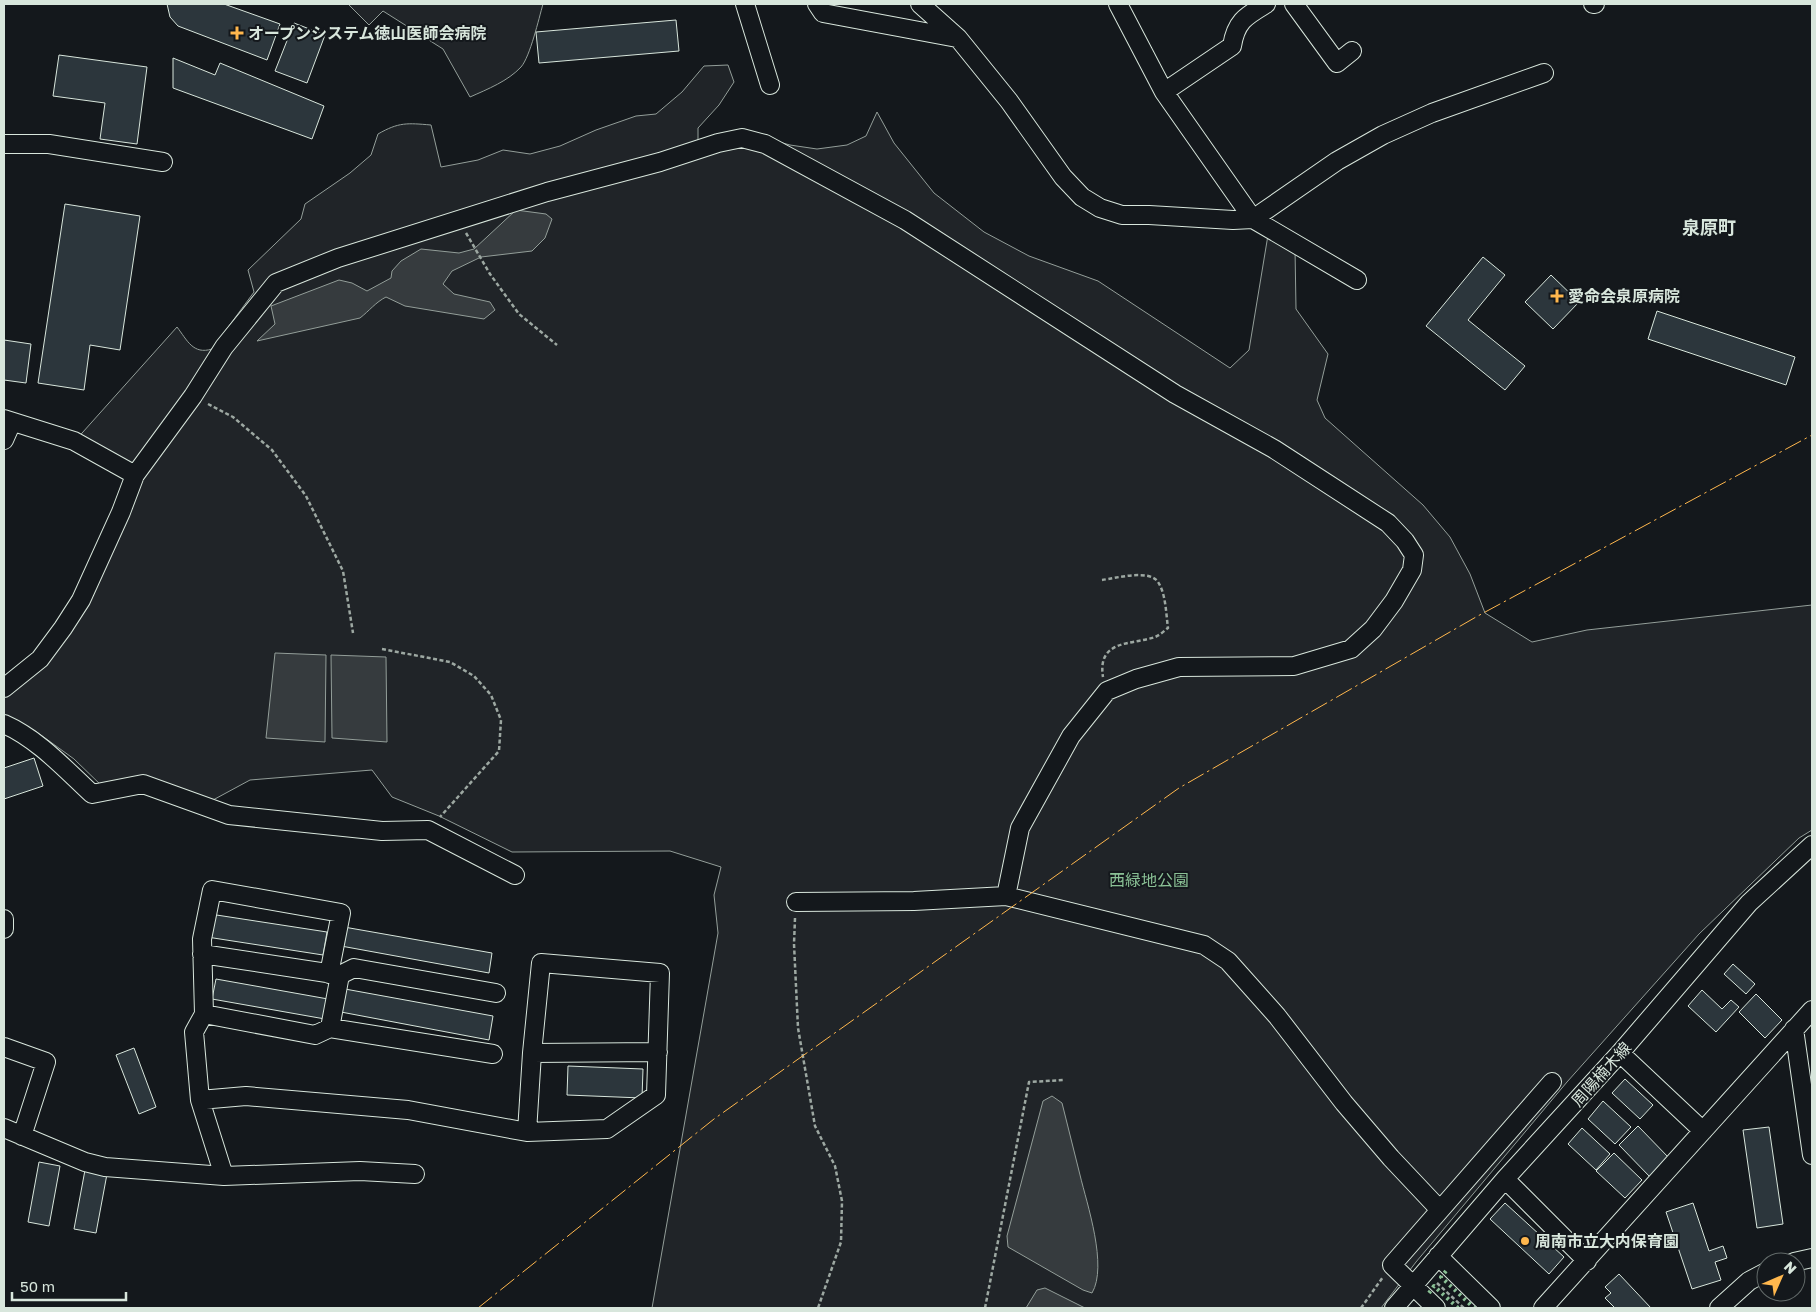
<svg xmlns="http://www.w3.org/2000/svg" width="1816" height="1312" font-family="'Golos Text','Noto Sans JP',sans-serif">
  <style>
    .green { fill: #202428; stroke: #939e99 }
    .water { fill: #363b3e; stroke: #939e99 }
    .building { fill: #2c363c; stroke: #d8e6dc }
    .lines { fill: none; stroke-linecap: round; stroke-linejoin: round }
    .minor-casing { stroke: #d8e6dc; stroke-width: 20 }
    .path { stroke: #9da8a2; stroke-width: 2.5; stroke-dasharray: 4 2.5; stroke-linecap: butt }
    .minor { stroke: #14181c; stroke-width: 18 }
    .hedge { stroke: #8ac095; stroke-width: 4; stroke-dasharray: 2.5 4; stroke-linecap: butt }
    .power { stroke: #ffb74d; stroke-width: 1; stroke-dasharray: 18 4 2.5 4; stroke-linecap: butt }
    .poi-dot { fill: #ffb74d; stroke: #14181c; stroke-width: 2 }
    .labels { text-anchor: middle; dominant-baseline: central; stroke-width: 4; stroke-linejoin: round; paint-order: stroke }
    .poi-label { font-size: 16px; font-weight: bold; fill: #d8e6dc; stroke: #14181c; text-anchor: start }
    .park-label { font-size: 16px; fill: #8ac095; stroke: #14181c }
    .street-label { font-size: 16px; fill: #d8e6dc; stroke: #14181c }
    .neighbourhood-label { font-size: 18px; font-weight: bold; fill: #d8e6dc; stroke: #14181c }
  </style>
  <rect width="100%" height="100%" fill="#14181c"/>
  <path class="green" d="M348 4H543C539 18 530 57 521 67 508 81 488 89 470 97L443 49 383 11 369 25Z
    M728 65 734 82 719 105 698 128V144L761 137 790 145 817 149 847 145 866 136 877 112 894 143 934 193 984 232 1029 256 1098 281 1230 368 1249 350 1268 235 1295 248 1296 309 1328 354 1317 400 1325 418 1423 505 1450 537 1470 574 1485 613 1532 642 1587 630 1812 605V830L1799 838 1699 934 1567 1082 1416 1262 1381 1308H652L718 933 714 895 721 867 670 851 512 852 439 816 392 797 372 770 250 780 213 800 148 781 103 787 74 759 34 730 4 718V695L39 669 71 631 87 608 132 507 145 472 74 442 177 327C187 340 193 355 212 349L254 292 248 270 301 219 305 204 350 173 371 155 378 134C399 122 407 123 431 125L441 167 478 160 503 150 530 154 560 146 596 130 636 116 656 114 682 92 704 66Z"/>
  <path class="water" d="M516 210 546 214 552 219 545 238 532 251 481 257 452 271 443 284 454 294 490 302 495 310 484 319 405 306 386 297C376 302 369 311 360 318L257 341 275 324 271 306 339 280 352 283 367 291 391 278 392 271 401 261 421 249 459 253 474 249Z
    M275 653 326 655 325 742 266 738Z
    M331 655 386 657 387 742 332 738Z
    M1052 1096 1062 1103C1068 1127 1074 1151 1080 1175 1087 1204 1108 1266 1092 1293L1083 1290 1008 1247 1007 1236 1043 1101Z
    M1045 1288 1085 1308H1026L1037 1290Z"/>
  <path class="building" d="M167 4H224L280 24 267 60 178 26 170 17Z
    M676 20 679 51 539 63 536 32Z
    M294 23 325 35 307 83 275 71Z
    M59 55 147 67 137 144 100 139 105 103 53 96Z
    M173 58 215 75 220 63 324 106 312 139 173 88Z
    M65 204 140 216 120 350 90 345 84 390 38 383Z
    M1483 257 1505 275 1468 320 1525 366 1505 390 1426 326Z
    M1551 275 1579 302 1553 329 1525 302Z
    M1657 311 1795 357 1786 385 1648 339Z
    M4 340 31 344 26 383 4 380Z
    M34 758 43 786 4 799V768Z
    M210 914 327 932 323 955 207 937Z
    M344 927 492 953 489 973 341 946Z
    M1733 964 1755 984 1746 994 1724 974Z
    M216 979 328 999 325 1019 212 999Z
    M345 989 493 1016 489 1040 341 1012Z
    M1702 990 1722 1009 1731 1000 1739 1007 1716 1032 1688 1006Z
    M1756 994 1782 1020 1765 1038 1739 1012Z
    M134 1048 156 1107 139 1114 116 1055Z
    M568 1066 643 1069 642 1098 567 1095Z
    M1625 1079 1653 1105 1640 1119 1612 1093Z
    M1603 1101 1631 1127 1615 1144 1588 1119Z
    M1638 1126 1670 1159 1651 1178 1619 1145Z
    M1769 1127 1783 1224 1757 1228 1743 1130Z
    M1582 1128 1610 1154 1596 1170 1568 1144Z
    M1614 1153 1642 1180 1625 1198 1596 1171Z
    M39 1162 60 1166 49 1226 28 1222Z
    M85 1170 107 1174 96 1233 74 1229Z
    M1505 1203 1564 1257 1549 1274 1490 1219Z
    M1693 1203 1709 1251 1723 1246 1727 1258 1715 1262 1721 1280 1692 1289 1666 1212Z
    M1619 1274 1651 1308H1615L1605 1298 1611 1293 1605 1287Z"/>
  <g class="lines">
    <defs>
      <path id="minor" d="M745 4 770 85
        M817 4 823 13 957 38
        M920 4 958 38 1009 101 1063 177 1082 197 1100 208 1122 215H1149L1233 220 1253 219 1337 161 1383 135 1432 113 1544 73
        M1118 4 1164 92 1253 219 1357 280
        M1294 4 1337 63 1352 51
        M1593 4H1595
        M1164 92 1232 46C1236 21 1246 16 1266 4
        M4 144H49L163 162
        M4 419 74 441 135 475
        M4 440 12 422
        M4 688 40 659 63 628 81 600 121 512 135 475 193 396 224 347 276 283 338 258 547 192 660 162 718 143 742 138 765 144 905 220 1175 394 1274 449 1388 523 1405 541 1414 555 1412 570 1394 601 1373 629 1351 649 1294 666 1179 667 1136 679 1107 691 1071 736 1020 828 1006 896
        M4 724C38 739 65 769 92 794L143 784 229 815 382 831 428 830 515 875
        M796 902 914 901 1006 896 1204 945 1228 961 1277 1016 1344 1103 1391 1158 1440 1210
        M4 919V929
        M202 954 340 975 354 968 496 993
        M204 1014 315 1035 330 1028 493 1054
        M330 1028 340 975
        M1794 1029 1812 1155
        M4 1047 46 1062 22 1136
        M532 1053 658 1052
        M1620 1053 1703 1131
        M200 1100 246 1096 408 1110 527 1132 607 1129 656 1095 660 973 541 963 532 1053 527 1132
        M4 1128 85 1162 105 1167 224 1176 360 1171 415 1174
        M224 1176 200 1100 194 1032 204 1014 202 939 212 890 341 913 329 974
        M1505 1179 1587 1261
        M1438 1256 1491 1308
        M1794 1262 1812 1258
        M1394 1308 1505 1179 1620 1053 1749 903 1812 845
        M1436 1308 1392 1265 1552 1082
        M1543 1308 1812 1010
        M1719 1308 1749 1281 1766 1272"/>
    </defs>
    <use href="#minor" class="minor-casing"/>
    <path class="path" d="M466 233 490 274 519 314 557 345
      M208 404 233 417 272 450 306 496 343 571 353 633
      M1102 580C1116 578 1150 569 1158 582 1166 594 1166 614 1168 628 1164 631 1160 635 1155 637 1132 645 1097 639 1103 677
      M382 649 450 662 474 676 491 695 501 720 499 751 440 817
      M795 918 794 944 798 1028 815 1126 835 1166 842 1201 841 1242 818 1308
      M1437 1283 1464 1308
      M985 1308 1029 1082 1063 1080
      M1361 1308 1383 1277"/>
    <use href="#minor" class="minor"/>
    <path class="hedge" d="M1446 1271 1441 1277 1474 1308
      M1429 1293 1434 1286 1458 1308"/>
    <path class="power" d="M478 1308 714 1119 1179 788 1476 617 1812 435"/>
  </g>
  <g class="poi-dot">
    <path d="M234.5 25.5h5v5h5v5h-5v5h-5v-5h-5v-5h5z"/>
    <path d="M1554.5 288.5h5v5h5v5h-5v5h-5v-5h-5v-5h5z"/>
    <circle cx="1525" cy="1241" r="5"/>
  </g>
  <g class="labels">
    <g class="poi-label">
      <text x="248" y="33">オープンシステム徳山医師会病院</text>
      <text x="1568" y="296">愛命会泉原病院</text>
      <text x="1535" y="1241">周南市立大内保育園</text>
    </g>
    <g class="park-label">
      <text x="1149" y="880">西緑地公園</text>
    </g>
    <g class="street-label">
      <text transform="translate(1601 1074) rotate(-48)">周陽楠木線</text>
    </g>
    <g class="neighbourhood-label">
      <text x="1709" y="227">泉原町</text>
    </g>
  </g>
  <rect width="1816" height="1312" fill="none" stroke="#d8e6dc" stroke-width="10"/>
  <g transform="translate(1781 1277) rotate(45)"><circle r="24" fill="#14181c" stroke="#626a69"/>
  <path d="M0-4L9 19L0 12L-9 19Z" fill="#ffb74d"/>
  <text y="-8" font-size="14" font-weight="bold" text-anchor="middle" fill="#d8e6dc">N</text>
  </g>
  <path d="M12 1292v8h114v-8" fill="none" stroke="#d8e6dc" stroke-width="2.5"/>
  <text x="20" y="1292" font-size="15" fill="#d8e6dc" stroke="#14181c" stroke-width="4" paint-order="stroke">50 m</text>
</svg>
